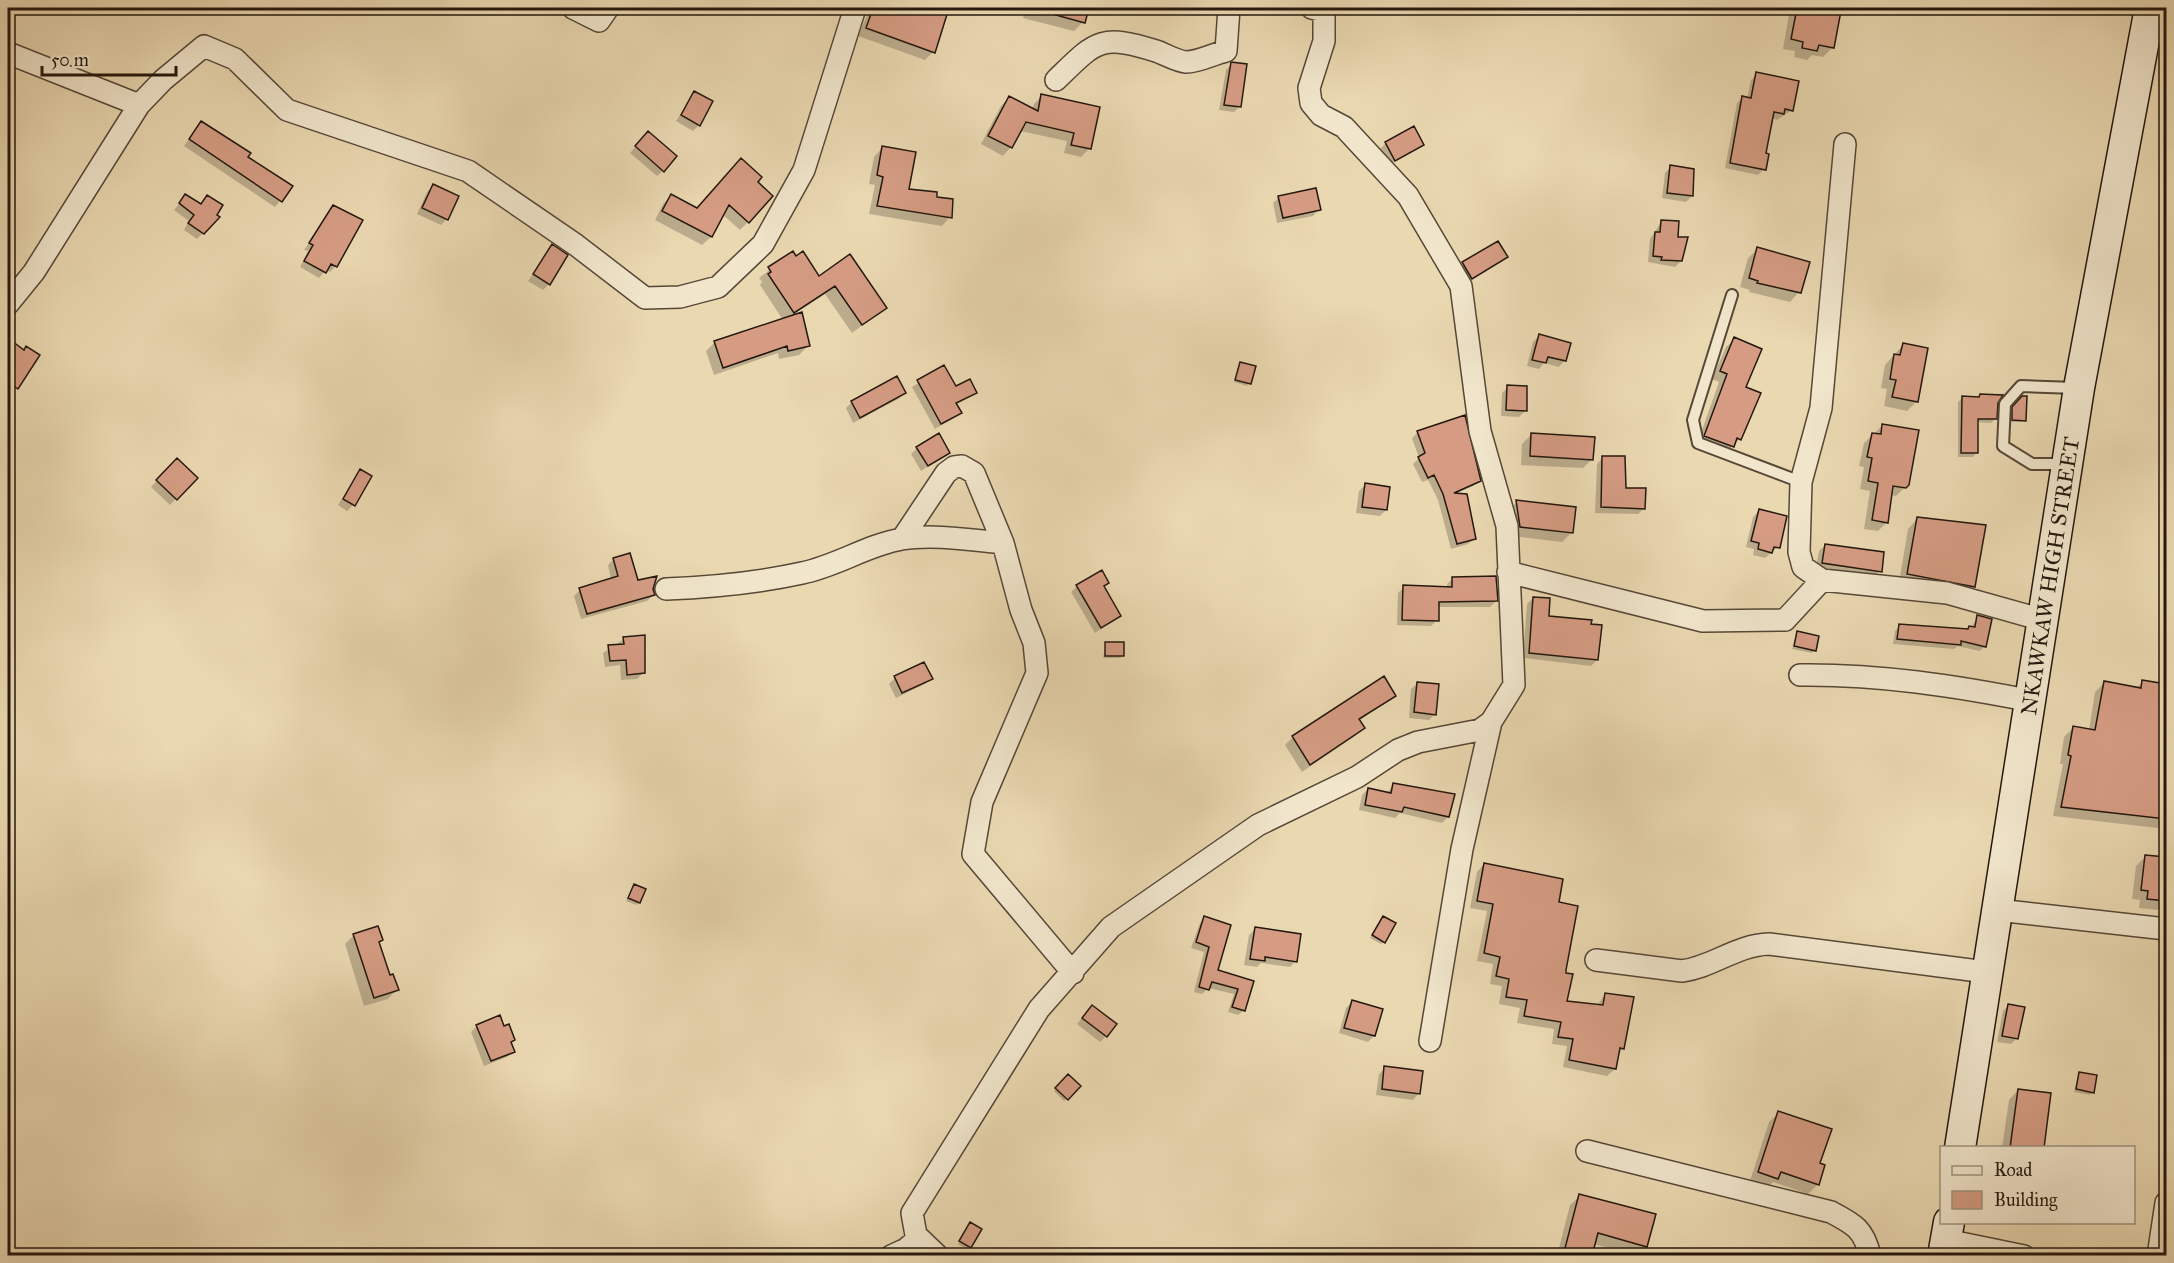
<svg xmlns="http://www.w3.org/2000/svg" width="2174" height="1263" font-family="'IM FELL Great Primer',serif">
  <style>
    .shadow { fill: #0003 }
    .building { fill: #d59c83; stroke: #24170e; stroke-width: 1.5 }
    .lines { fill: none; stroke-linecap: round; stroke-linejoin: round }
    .service-casing { stroke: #564737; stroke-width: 14 }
    .minor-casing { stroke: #564737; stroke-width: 24 }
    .secondary-casing { stroke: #24170e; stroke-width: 33 }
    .service { stroke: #f1e6cc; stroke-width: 10 }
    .minor { stroke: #f1e6cc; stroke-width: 21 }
    .secondary { stroke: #f1e6cc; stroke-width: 30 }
    .labels { text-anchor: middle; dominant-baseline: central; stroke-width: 4.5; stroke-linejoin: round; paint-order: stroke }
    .street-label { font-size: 22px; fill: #24170e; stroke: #f1e6cc }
  </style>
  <rect width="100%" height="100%" fill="#ead8b1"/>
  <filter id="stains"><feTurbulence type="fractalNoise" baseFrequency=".00333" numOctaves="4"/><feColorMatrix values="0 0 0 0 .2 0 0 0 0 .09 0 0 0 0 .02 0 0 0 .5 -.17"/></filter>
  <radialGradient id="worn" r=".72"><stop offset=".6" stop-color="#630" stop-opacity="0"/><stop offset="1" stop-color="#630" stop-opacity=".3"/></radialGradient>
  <path class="shadow" d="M870 8H948L933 52 925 60 858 36Z
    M1026 8H1087L1083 22 1074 31 1023 18Z
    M1796 8 1839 13 1833 47 1823 57 1812 55 1807 60 1794 57 1795 51 1783 49 1789 14Z
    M1232 64 1240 106 1234 112 1219 110 1226 70Z
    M1757 74 1792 110 1777 120 1771 118 1764 154V169L1758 175 1725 168 1737 103 1743 98 1747 99 1751 80Z
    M694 93 699 125 693 131 676 121Z
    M1042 96 1089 149 1081 157 1064 153 1067 141 1020 131 1011 147 1003 156 981 144 1001 106 1009 98 1032 110 1034 104Z
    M201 123 291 187 275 207 184 146Z
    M642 139 663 171 657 176 630 153Z
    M1386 143 1423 144 1389 165 1380 149Z
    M882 148 908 190 950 217 942 226 869 214 875 185 869 184 874 157Z
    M1671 167 1692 196 1686 202 1662 198 1665 173Z
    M756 182 748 222 740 230 722 214 711 237 702 245 655 220 663 204 671 196 697 209Z
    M433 186 447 219 441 225 417 214 427 192Z
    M186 196 200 205 207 197 203 233 197 239 184 230 189 221 174 210Z
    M1279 197 1319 209 1313 216 1277 223 1273 203Z
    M333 207 336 266 330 272 326 270 319 278 300 267 308 251 304 250Z
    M1661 222 1676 238 1681 261 1675 267 1648 262 1650 239Z
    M1498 243 1506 257 1465 284 1457 269Z
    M552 246 549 284 543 290 528 281Z
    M1758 249 1799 292 1790 302 1749 292 1750 290 1740 287 1748 258Z
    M792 253 819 278 885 308 852 333 825 294 793 315 808 346 799 355 779 359 778 353 714 375 706 351 715 342 783 320 760 285 762 282 759 278Z
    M1539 336 1565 360 1559 367 1544 363 1539 369 1527 366 1533 342Z
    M1735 339 1744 388 1740 439 1724 454 1697 444 1719 382 1712 379 1726 347Z
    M9 341 23 351 38 356 11 394 8 392Z
    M1903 345 1917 401 1907 411 1884 406 1887 389 1881 388 1885 365Z
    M1241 363 1254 367 1247 386 1234 382Z
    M944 367 956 388 976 393 956 405 960 413 954 418 935 429 912 387Z
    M1508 387 1525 411 1519 417 1501 416 1502 393Z
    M904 393 898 399 853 423 846 408 852 402Z
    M2023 397 2024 420 2021 422H2010V411Z
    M1962 398 1996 402 1995 419 1991 423 1977 422V452L1973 457H1958V402Z
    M1883 425 1907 485 1896 496 1890 495 1887 522 1878 531 1864 529 1870 491 1860 489 1864 467 1859 466 1864 443Z
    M1418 432 1479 481 1473 486 1455 494 1474 539 1468 544 1451 549 1438 500 1428 480 1422 482 1413 464 1419 458 1412 438Z
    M1531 435 1592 459 1583 468 1521 465 1522 444Z
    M917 448 949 452 921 471 911 454Z
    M1603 457 1624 489 1644 508 1638 514 1595 513 1597 464Z
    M177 460 195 478 170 505 151 487Z
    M360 471 353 505 347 511 338 505Z
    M1365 485 1386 510 1380 516 1356 513 1359 491Z
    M1517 502 1571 533 1562 542 1511 536 1507 511Z
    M1759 511 1778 547 1765 558 1753 555 1754 549 1746 547 1753 517Z
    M1917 519 1974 586 1964 596 1899 583 1908 529Z
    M1825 545 1880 571 1874 577 1816 569 1819 551Z
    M614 559 653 595 647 601 581 619 574 596 580 590 611 579 608 565Z
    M1453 578 1496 601 1490 607H1438L1437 620 1431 626 1397 625 1398 593 1404 587 1447 588V584Z
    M1077 586 1103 587 1119 616 1095 633 1071 592Z
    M1533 598 1547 617 1597 660 1591 666 1523 658 1527 604Z
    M1978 616 1985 646 1980 651 1957 646 1954 649 1893 644 1895 631 1900 626 1966 631 1971 628Z
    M1798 633 1815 650 1812 653 1792 649Z
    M624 639 643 673 637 679 621 680 620 665 605 667 603 653Z
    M1106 643 1123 656 1120 658H1103Z
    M895 678H931L925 684 896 698 889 684Z
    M2143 682 2166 687V829L2053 816 2063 764H2060L2064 737 2073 728 2089 730 2095 692 2104 683 2136 688Z
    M1418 683 1435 714 1429 720 1409 718 1411 689Z
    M1395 695 1359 721 1363 728 1355 736 1302 772 1285 745 1293 737Z
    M1394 784 1448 817 1442 823 1400 813 1395 818 1359 810 1362 795 1368 789 1387 793Z
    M2146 856 2166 859V903L2158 910 2139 908 2140 900 2132 899 2136 866Z
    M1484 864 1557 903 1565 970V1002L1597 1006 1605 994 1623 1048 1618 1054 1615 1069 1607 1076 1563 1067 1567 1046 1552 1044 1554 1029 1517 1023 1520 1008 1499 1004 1502 986 1490 984 1493 964 1477 961 1487 911 1470 908 1477 872Z
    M634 885 639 903 637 905 626 901Z
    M1205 918 1216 971 1252 982 1244 1010 1238 1015 1228 1012 1234 994 1208 988 1202 994 1194 992 1204 952 1191 948 1200 923Z
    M1383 918 1384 942 1381 944 1370 938Z
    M1255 929 1296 961 1290 967 1261 963 1257 967 1244 965 1249 935Z
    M354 935 381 940 378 943 389 977 397 989 388 999 364 1006 345 944Z
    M1352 1002 1381 1010 1374 1036 1368 1042 1339 1033 1346 1008Z
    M2009 1005 2017 1038 2011 1044 1997 1042 2003 1011Z
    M1086 1013 1106 1036 1100 1042 1077 1024Z
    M477 1026 510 1043 513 1051 507 1057 484 1066 471 1032Z
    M1385 1068 1419 1093 1413 1100 1376 1095 1379 1074Z
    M2079 1073 2092 1092 2090 1095 2074 1092Z
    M1068 1076 1079 1086 1064 1101 1054 1091Z
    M2018 1090 2043 1148H2002L2009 1100Z
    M1779 1113 1818 1164V1184L1808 1194 1773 1182 1768 1187 1750 1181 1769 1122Z
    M1580 1196 1646 1246 1637 1255 1593 1244 1590 1256H1557L1570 1205Z
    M968 1227 970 1247 967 1250 958 1244Z
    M158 1247 159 1256H138L144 1249Z"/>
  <path class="building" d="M873 8H949L935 53 866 28Z
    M1045 8H1089L1085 23 1045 12Z
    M1797 8H1821L1841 11 1834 48 1819 45 1817 51 1802 48 1803 42 1791 39Z
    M1231 62 1247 64 1241 107 1224 105Z
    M1756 72 1799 81 1793 111 1785 109 1784 114 1774 112 1766 153 1769 154 1766 170 1730 163 1742 96 1751 98Z
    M694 91 713 101 700 126 681 115Z
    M1041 94 1100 107 1091 149 1071 145 1074 133 1026 122 1012 148 988 136 1009 96 1038 111Z
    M201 121 251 153 248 157 293 186 282 202 189 139Z
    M1414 126 1424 145 1395 161 1385 142Z
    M648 131 677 156 664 172 635 146Z
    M882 146 916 152 909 189 937 192V197L953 199 952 218 877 206 883 177 877 175Z
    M741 158 762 177 758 182 773 196 749 223 729 205 712 237 662 211 671 194 697 208Z
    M1670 165 1694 169 1693 196 1667 193Z
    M433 184 459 196 448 220 422 208Z
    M1316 188 1321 210 1283 218 1278 196Z
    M185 194 201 204 207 195 223 205 217 215 220 217 204 234 188 223 194 215 179 203Z
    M333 205 363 220 337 267 331 264 326 273 304 261 313 245 309 243Z
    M1661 220 1679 221 1678 237H1688L1682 261 1661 260 1662 257 1653 256 1655 232H1660Z
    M1498 241 1508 257 1472 279 1462 262Z
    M552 244 568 255 550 285 533 274Z
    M1757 247 1810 262 1801 293 1757 283 1758 281 1749 278Z
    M793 251 796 256 803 251 819 276 850 254 887 308 862 325 835 286 794 313 768 274 771 272 768 267Z
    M802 312 810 346 788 351 787 346 723 368 714 341Z
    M1539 334 1571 343 1566 361 1548 357 1546 363 1532 360Z
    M1734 337 1762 349 1746 387 1761 393 1741 440 1737 438 1734 447 1704 436 1727 374 1720 371Z
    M8 338 24 350 26 346 40 355 18 389 8 382Z
    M1903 343 1928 348 1918 402 1892 397 1896 380 1890 379 1894 354 1900 355Z
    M1240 362 1256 366 1251 384 1235 380Z
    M944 365 956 386 970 379 977 393 956 403 962 413 941 424 917 380Z
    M897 376 906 393 860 418 851 401Z
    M1507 385 1527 386V411L1506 410Z
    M1980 394 2003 395 1998 403 1997 419H1978V453H1961L1962 396 1979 397Z
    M2022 396H2027L2026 421 2012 420V407Z
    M1465 415 1481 481 1454 493 1467 494 1476 539 1457 544 1443 494 1434 475 1428 478 1418 457 1425 453 1417 431Z
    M1882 424 1919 430 1909 485 1906 488 1893 486 1888 523 1872 520 1878 483 1868 481 1872 458 1867 457 1872 433 1881 434Z
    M939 433 950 453 928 466 916 447Z
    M1531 433 1595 437 1593 460 1530 456Z
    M1602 456H1625L1626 488H1646L1645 509 1601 507Z
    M177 458 198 478 177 500 156 480Z
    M360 469 372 476 355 506 343 499Z
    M1365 483 1390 487 1387 510 1362 507Z
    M1516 500 1576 507 1573 533 1520 527Z
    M1759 509 1787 516 1780 548 1774 547 1772 553 1758 549 1759 543 1751 541Z
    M1917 517 1986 525 1975 587 1907 574Z
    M1825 544 1884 552 1882 572 1822 563Z
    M630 553 638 580 657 576 653 589 655 595 587 614 579 588 618 576 613 558Z
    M1102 570 1109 583 1104 586 1121 616 1101 628 1076 585Z
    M1452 577 1496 576 1498 601 1439 602V621L1402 620 1403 585 1452 587Z
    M1533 597 1550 598 1549 616 1592 620 1591 624 1602 625 1598 660 1529 653Z
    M1977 615 1992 619 1986 647 1961 641V645L1897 639 1899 624 1968 629 1969 626 1975 627Z
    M1797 631 1819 636 1816 651 1794 646Z
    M645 635V673L627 675 626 660 610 661 608 645 624 644 623 637Z
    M1105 642H1124V656H1105Z
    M924 662 933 679 902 693 894 676Z
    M1384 676 1396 696 1359 719 1365 728 1310 765 1292 736Z
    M2142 680 2166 684V819L2061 807 2071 756 2068 755 2073 726 2095 730 2104 681 2141 688Z
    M1417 682 1439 684 1436 715 1414 712Z
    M1393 783 1455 794 1449 817 1404 807 1402 812 1365 805 1368 788 1391 793Z
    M2145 855 2166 857V901L2147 899 2148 891 2141 890Z
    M1484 863 1563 879 1559 902 1578 906 1566 970V973L1573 974 1567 1001 1603 1005 1605 993 1634 997 1624 1049 1620 1048 1616 1069 1569 1060 1573 1039 1558 1037 1561 1022 1524 1016 1527 1000 1506 997 1509 979 1496 976 1500 957 1484 953 1493 904 1477 901Z
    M634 884 646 889 640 903 628 898Z
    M1204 916 1231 925 1218 970 1254 981 1245 1011 1232 1007 1238 989 1212 982 1209 990 1199 987 1209 947 1196 942Z
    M1383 916 1396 923 1385 943 1372 935Z
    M378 926 383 940 379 942 390 975 393 974 399 990 374 998 353 934Z
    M1255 927 1301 934 1297 962 1265 957V961L1250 959Z
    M1352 1000 1383 1009 1375 1036 1344 1028Z
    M2008 1004 2025 1007 2018 1039 2002 1036Z
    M1092 1005 1117 1024 1107 1037 1082 1018Z
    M500 1015 504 1026 509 1024 515 1040 511 1042 515 1052 491 1061 476 1025Z
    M1384 1066 1423 1071 1420 1094 1382 1089Z
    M2079 1072 2097 1075 2094 1093 2076 1089Z
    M1068 1074 1081 1086 1068 1100 1055 1088Z
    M2018 1089 2051 1093 2044 1148H2010Z
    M1778 1111 1832 1129 1820 1163 1825 1165 1819 1185 1781 1172 1778 1179 1758 1172Z
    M1579 1194 1656 1214 1647 1247 1598 1233 1592 1256H1563Z
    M970 1222 982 1229 971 1248 959 1241Z"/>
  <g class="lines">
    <defs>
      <path id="service" d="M1732 295 1693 420 1698 443 1801 482
        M2065 464H2032L2003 446 2005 404 2021 386 2076 388"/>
      <path id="minor" d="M573 8 599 21 608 8
        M8 53 139 105
        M1056 80C1095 42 1100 33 1156 51 1165 54 1176 61 1186 62 1199 62 1213 54 1226 51L1229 8
        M1845 144 1821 408 1801 482 1799 552 1803 567 1822 580 1947 593 2043 620
        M8 304 34 272 139 105 163 80 204 46 235 59 287 110 468 171 576 245 645 298 680 297 718 287 763 244 804 170 855 8
        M902 539 946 473 954 467 962 466 974 473 1003 543 1021 610 1034 643 1037 673 982 802 973 854 1073 973
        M1508 572 1703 621 1785 620 1822 580
        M666 589C712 587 757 583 802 573 837 566 867 545 902 539 934 534 970 540 1003 543
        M1800 675C1878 674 1956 686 2032 701
        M1998 910 2166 929
        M1596 960 1682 971C1713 967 1736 945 1769 944L1986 972
        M1430 1041 1462 849 1491 722
        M1587 1151 1831 1212C1854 1224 1864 1229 1870 1256
        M1946 1240 2024 1256
        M891 1256 906 1249 919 1238
        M938 1256 916 1235 912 1213 1039 1009 1111 927 1258 825 1357 777 1398 750 1418 742 1480 730 1491 722 1514 685 1507 526 1480 431 1461 286 1408 196 1344 127 1321 115 1311 103 1309 88 1324 41V11L1312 8
        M2158 1256 2166 1203"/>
      <g id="secondary">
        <path id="s1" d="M1960 1148 2079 388 2150 8"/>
        <path d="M1943 1256 1949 1222"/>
      </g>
    </defs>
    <use href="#service" class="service-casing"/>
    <use href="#minor" class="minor-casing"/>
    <use href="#secondary" class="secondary-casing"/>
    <use href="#service" class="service"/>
    <use href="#minor" class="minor"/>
    <use href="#secondary" class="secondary"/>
  </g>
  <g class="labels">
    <g class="street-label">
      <text stroke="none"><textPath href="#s1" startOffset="579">NKAWKAW HIGH STREET</textPath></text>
    </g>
  </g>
  <rect width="2174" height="1263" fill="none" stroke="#ead8b1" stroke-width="30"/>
  <rect x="9" y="9" width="2156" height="1245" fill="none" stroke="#24170e" stroke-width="3"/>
  <rect x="15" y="15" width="2144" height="1233" fill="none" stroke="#24170e" stroke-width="1.5"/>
  <rect x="1940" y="1146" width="195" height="78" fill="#f1e6cc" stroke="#9f9380" stroke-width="1.5"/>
  <rect x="1952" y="1166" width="30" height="9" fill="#f1e6cc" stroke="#9f9380" stroke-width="1.5"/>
  <text x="1994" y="1176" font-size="18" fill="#24170e">Road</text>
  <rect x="1952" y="1191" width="30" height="18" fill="#d59c83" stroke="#9f9380" stroke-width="1.5"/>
  <text x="1994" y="1206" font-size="18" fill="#24170e">Building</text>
  <path d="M42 66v9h134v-9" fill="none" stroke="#24170e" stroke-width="3"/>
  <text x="51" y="66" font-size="18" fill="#24170e" stroke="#f1e6cc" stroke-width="4.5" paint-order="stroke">50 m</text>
  <rect width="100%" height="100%" filter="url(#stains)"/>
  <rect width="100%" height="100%" fill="url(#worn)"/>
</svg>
